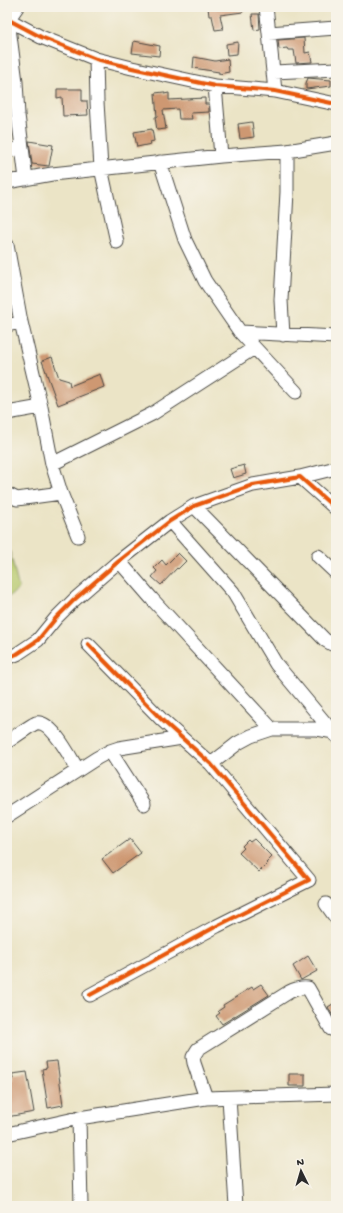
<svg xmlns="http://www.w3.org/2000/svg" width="343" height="1213" font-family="'Gochi Hand',sans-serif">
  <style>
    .green { fill: #b7c96d; stroke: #717a4c }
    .building { fill: #ce9872 }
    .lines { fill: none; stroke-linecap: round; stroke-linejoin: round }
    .minor-casing { stroke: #484742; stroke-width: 15 }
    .minor { stroke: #fff; stroke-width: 13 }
    .cycleway-casing { stroke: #f7f3e8; stroke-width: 6 }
    .cycleway { stroke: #e8590c; stroke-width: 4 }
  </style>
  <rect width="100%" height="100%" fill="#f7f3e8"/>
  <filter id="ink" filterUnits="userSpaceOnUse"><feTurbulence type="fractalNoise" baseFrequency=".025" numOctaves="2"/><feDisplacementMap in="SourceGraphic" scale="8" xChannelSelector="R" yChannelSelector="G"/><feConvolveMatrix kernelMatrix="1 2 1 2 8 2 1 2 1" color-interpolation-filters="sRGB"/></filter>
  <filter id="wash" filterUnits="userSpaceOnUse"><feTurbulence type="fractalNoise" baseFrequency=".012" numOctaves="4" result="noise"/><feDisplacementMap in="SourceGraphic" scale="16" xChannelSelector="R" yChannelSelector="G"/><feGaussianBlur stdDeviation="0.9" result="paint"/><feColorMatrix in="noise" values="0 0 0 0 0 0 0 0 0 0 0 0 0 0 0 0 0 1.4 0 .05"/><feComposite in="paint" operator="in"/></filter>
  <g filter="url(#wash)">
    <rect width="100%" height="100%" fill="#ebe4c6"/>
    <path class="green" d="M7 539 19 589 7 598Z"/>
    <g id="blocks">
      <path class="building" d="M208 7H243V12L220 15 223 29 215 30 212 16H209Z
        M252 14H259L260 29 254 30Z
        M304 38 305 53 310 52 312 62 296 63 294 50H288L287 48 279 49 278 40Z
        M134 41 160 46 159 56 132 53Z
        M238 42 237 54 227 55 226 44Z
        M194 57 215 61 228 59 229 72 219 74V72L193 68Z
        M308 78 331 80V86L306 89V83Z
        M57 89H82V101H87L88 115 63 116 62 97 57 98Z
        M164 92V94L169 93V100L205 98V104H209V112L191 113 192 119H179L178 109 163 110 166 129 157 130 155 117H157L155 93Z
        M252 122 254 137 240 139 238 124Z
        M152 129 154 141 150 142 151 144 137 147 134 132Z
        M29 141 53 145 49 166 32 164Z
        M52 357 59 378 69 381 70 386 100 374 104 387 58 405 42 361Z
        M244 465 246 474 233 478 230 469Z
        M178 553 186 561 178 569 177 568 161 585 152 577 157 571 154 568 162 560 166 565Z
        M130 839 141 853 113 873 102 859Z
        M254 839 272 857 266 863 267 864 259 872 239 853 244 848 242 846 248 840 250 842Z
        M308 956 317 971 301 980 293 966Z
        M261 984 269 995 222 1024 216 1016 220 1013 218 1011 224 1007 223 1005 252 987 253 989Z
        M336 1002V1022L328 1007Z
        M57 1061 63 1105 48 1108 42 1069 47 1068 46 1062Z
        M27 1072 34 1112 7 1117V1080L13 1079 12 1074Z
        M289 1074H305V1086H289Z"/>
    </g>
  </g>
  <g filter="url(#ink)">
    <use href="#blocks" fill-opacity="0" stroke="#484742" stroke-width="1"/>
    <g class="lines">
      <defs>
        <path id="minor" d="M17 7 8 20 16 82 18 115 26 179
          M266 7 269 33
          M7 19 41 37 96 59 132 68 215 86 275 91 336 104
          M96 59 97 102 101 168 117 242
          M274 72 336 69
          M215 86 221 156
          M275 91 269 33 336 28
          M7 151 22 148
          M160 162 185 240 205 281 240 332 296 392
          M7 182 52 174 221 156 287 151 336 143
          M7 245 21 322 41 407 52 464 61 493 78 536
          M7 325 21 322
          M240 332 336 337
          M283 335 281 300 287 192V151
          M7 413 41 407
          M52 464 152 414 254 348
          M300 477 336 468
          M7 494 17 499 61 493
          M194 506 325 640 332 644 336 645
          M170 521 233 592 276 664 336 736
          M318 556 336 573
          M119 561 152 599 272 729
          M88 644 162 720 211 764 309 880 217 926 90 995
          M7 658 17 654 38 640 56 618 74 600 119 561 170 521 194 506 253 485 300 477 336 509
          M7 742C13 738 31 725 36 723 52 720 71 759 78 770
          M110 751 144 804
          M211 764 238 743 251 736 272 729H317L334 732
          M7 816 97 758 110 751 119 748 182 738
          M326 904 336 918
          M206 1098 194 1063 193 1057 198 1049 289 992C295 989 300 987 308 988L331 1029
          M229 1098 236 1206
          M79 1118 81 1206
          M7 1134 79 1118 206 1098 336 1094"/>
      </defs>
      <use href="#minor" class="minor-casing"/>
      <use href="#minor" class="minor"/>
      <defs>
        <path id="cycleway" d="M7 19 41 37 96 59 132 68 215 86 275 91 336 104
          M88 644 162 720 211 764 309 880 217 926 90 995
          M7 658 17 654 38 640 56 618 74 600 119 561 170 521 194 506 253 485 300 477 336 509"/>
      </defs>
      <use href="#cycleway" class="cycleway-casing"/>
      <use href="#cycleway" class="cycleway"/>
    </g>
  </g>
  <rect width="343" height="1213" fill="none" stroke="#f7f3e8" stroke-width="24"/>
  <g transform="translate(301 1171) rotate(355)" stroke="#f7f3e8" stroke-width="3" paint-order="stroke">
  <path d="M0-3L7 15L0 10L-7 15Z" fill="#2b2b2b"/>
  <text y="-6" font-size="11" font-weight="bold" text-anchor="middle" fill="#2b2b2b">N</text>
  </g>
</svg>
